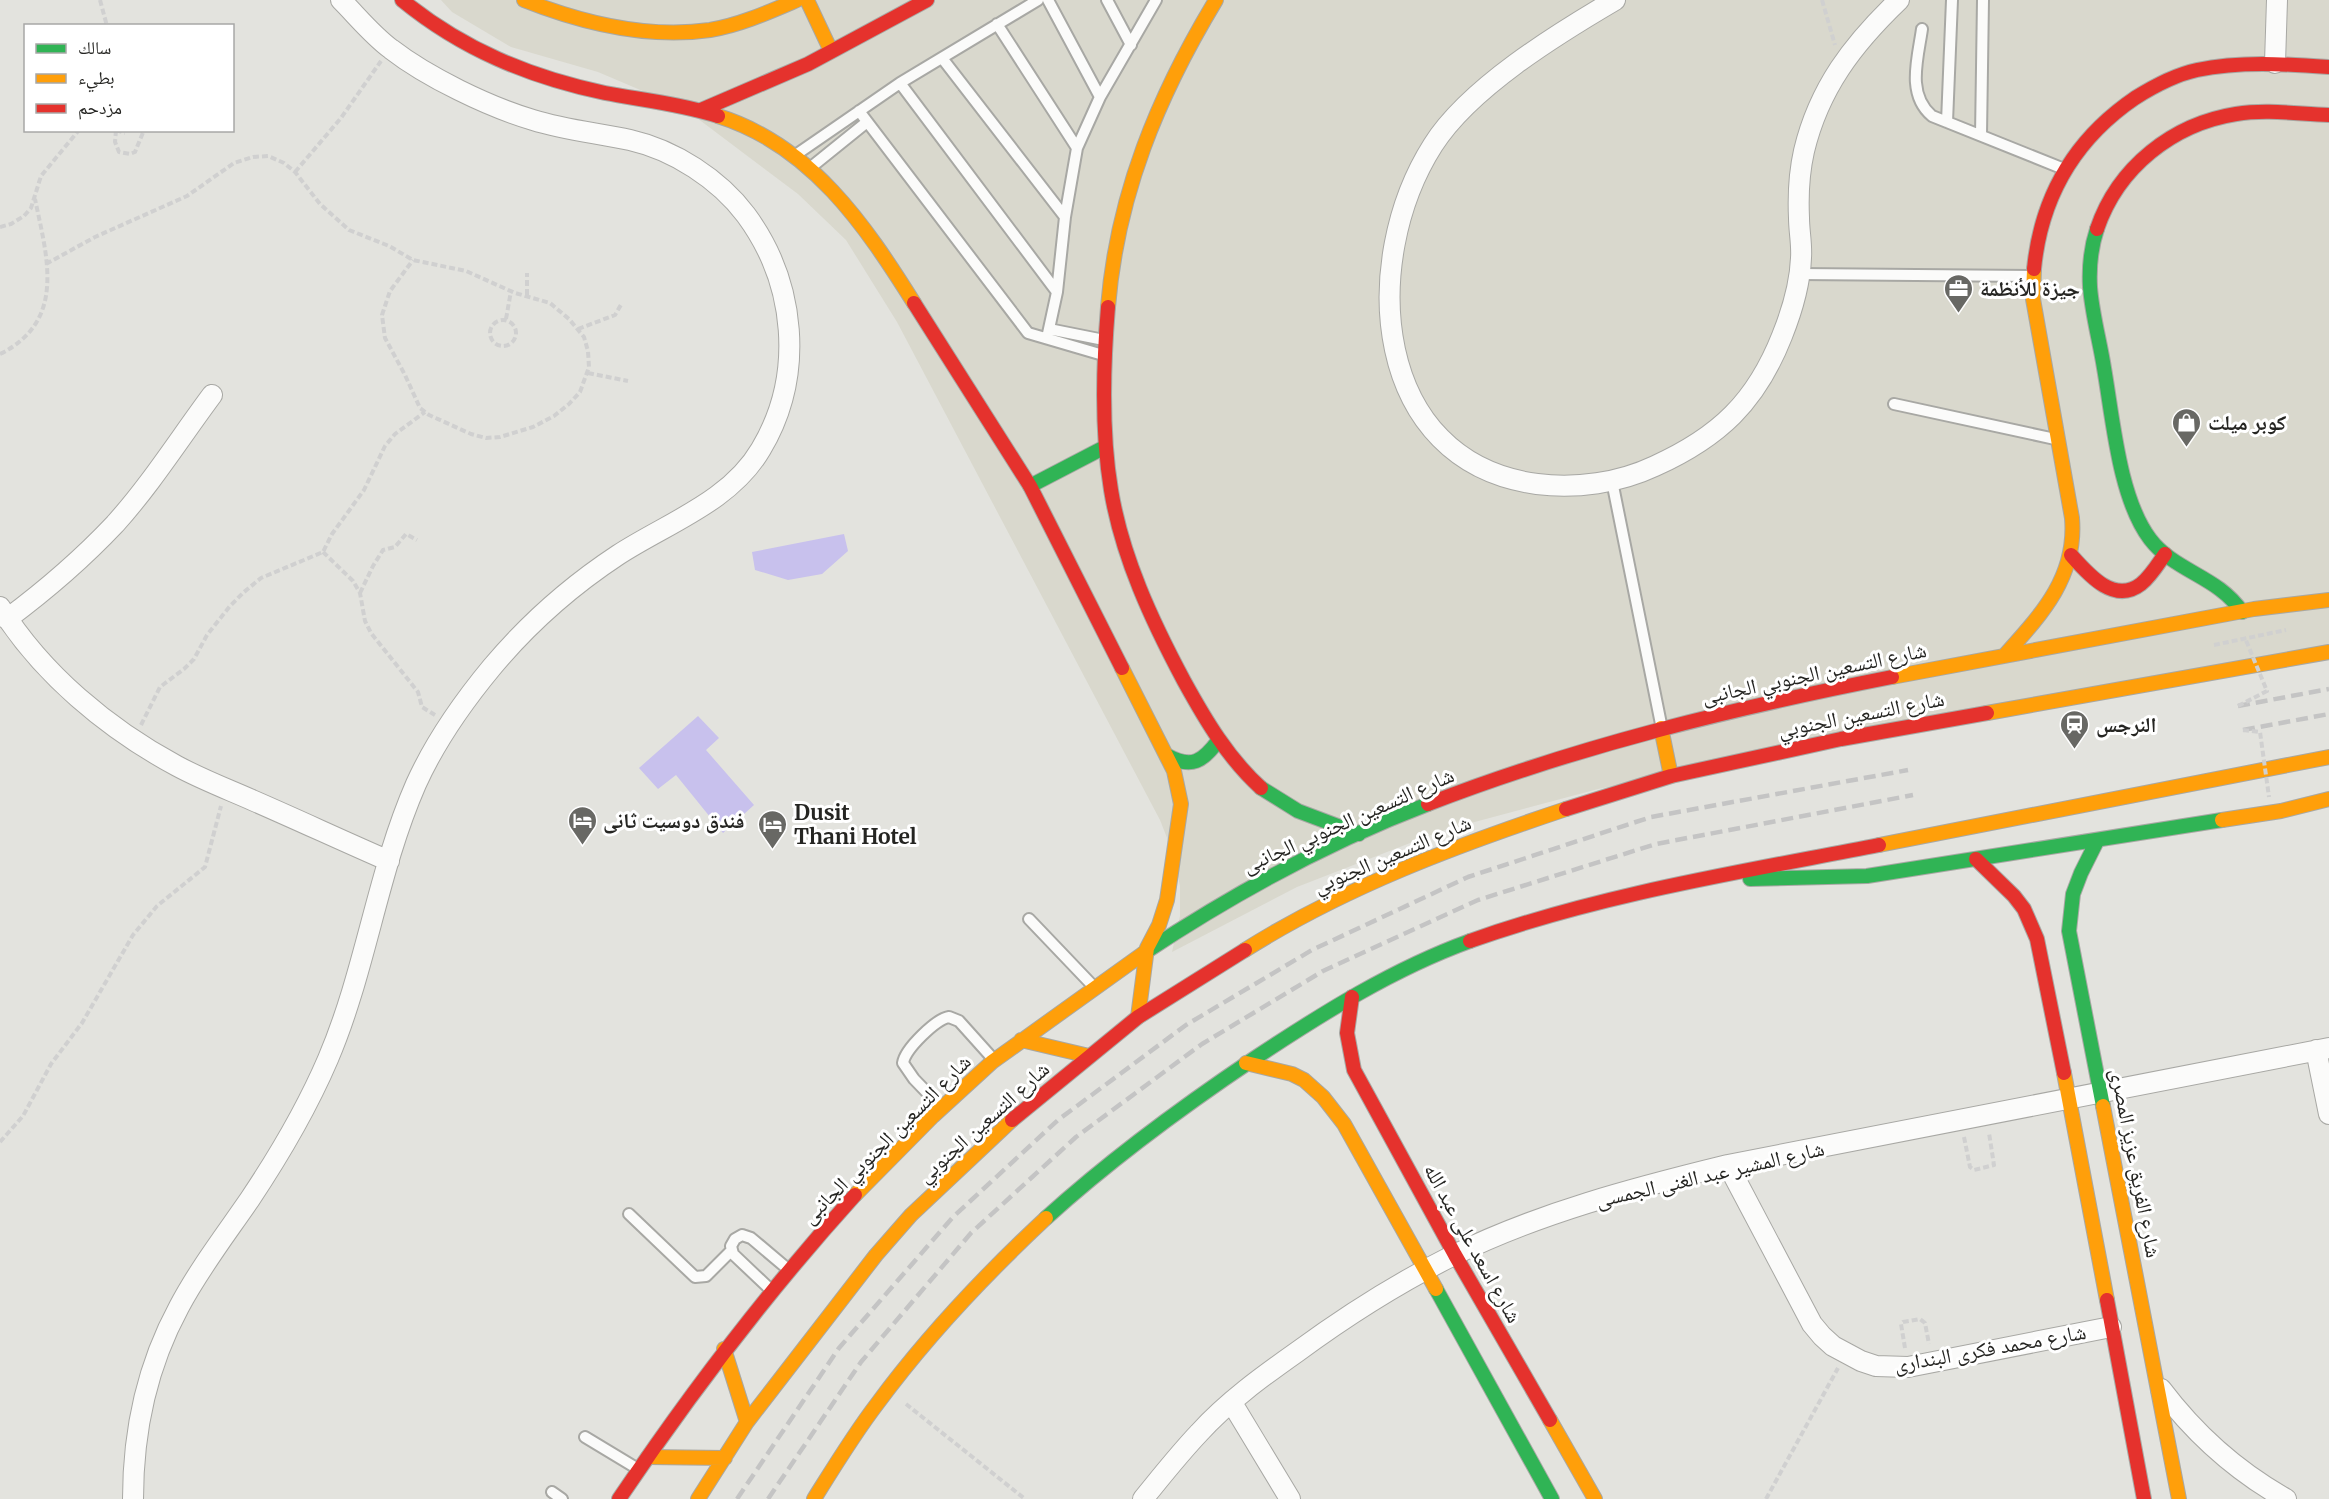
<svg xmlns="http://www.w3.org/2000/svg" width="2329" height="1499" font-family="Merriweather,'Noto Naskh Arabic',serif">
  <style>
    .built { fill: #d9d8cd }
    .water { fill: #c8c1ed }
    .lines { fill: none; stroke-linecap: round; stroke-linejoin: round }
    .lane-casing { stroke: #a8a8a4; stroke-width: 14 }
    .street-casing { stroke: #a8a8a4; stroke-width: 22 }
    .fast-casing { stroke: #a8a8a4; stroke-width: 16 }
    .slow-casing { stroke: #a8a8a4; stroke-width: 16 }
    .jam-casing { stroke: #a8a8a4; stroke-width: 16 }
    .path { stroke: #d0d0d0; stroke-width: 4; stroke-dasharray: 6 3; stroke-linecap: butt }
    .lane { stroke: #fbfbfa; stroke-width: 10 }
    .street { stroke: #fbfbfa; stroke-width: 20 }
    .fast { stroke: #30b455; stroke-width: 14 }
    .slow { stroke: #ff9f0a; stroke-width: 14 }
    .jam { stroke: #e5322d; stroke-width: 14 }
    .rail { stroke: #c4c4c4; stroke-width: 4.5; stroke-dasharray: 12 6; stroke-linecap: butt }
    .path-bridge { stroke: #d0d0d0; stroke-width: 4; stroke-dasharray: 6 3; stroke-linecap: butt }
    .labels { text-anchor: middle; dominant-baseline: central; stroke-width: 6; stroke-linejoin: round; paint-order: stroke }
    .poi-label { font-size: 21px; font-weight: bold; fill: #252522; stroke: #fff; text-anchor: start }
    .street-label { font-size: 21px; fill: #252522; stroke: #fff }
  </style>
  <rect width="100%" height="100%" fill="#e3e3de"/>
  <path class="built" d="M441 0H2329V650L1598 789 1441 831 1297 887 1172 952 1180 916V886L1173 853 1160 820 897 322 846 240 798 194 685 109 598 72 511 47 452 12Z"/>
  <path class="water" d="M844 534 848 551 822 574 788 580 755 570 752 552Z
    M698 716 719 738 706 750 754 805 723 833 676 775 658 789 639 768Z"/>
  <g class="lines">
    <defs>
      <path id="lane" d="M1048 0 1100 97
        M1107 0 1131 45
        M997 24 1077 148
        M1922 29C1918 58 1906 94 1932 116L2064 169
        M942 58 1065 217
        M900 83 1057 292
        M859 111 1028 333 1103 355
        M1947 122 1952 0
        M1981 135 1983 0
        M797 154 900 83 1038 0
        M810 168 867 122
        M1800 274 2032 276
        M1049 329 1104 340
        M1047 338 1057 292 1065 217 1077 148 1100 97 1156 0
        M1894 404 2055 439
        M1612 481 1661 724
        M1029 919 1093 986
        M940 1106 914 1079 903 1063C905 1049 936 1019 949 1017L959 1021 994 1060
        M629 1214 695 1277 706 1276 731 1251
        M772 1291 733 1254 731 1246 735 1239 742 1235 751 1238 789 1270
        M585 1437 638 1469
        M552 1492 562 1499"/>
      <path id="street" d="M1615 0C1557 34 1469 88 1433 145 1359 261 1371 462 1537 484 1576 489 1619 483 1655 466 1719 437 1756 402 1782 336 1792 311 1800 285 1801 258 1802 244 1799 231 1799 218 1798 196 1799 173 1804 151 1819 88 1853 44 1899 0
        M2275 63 2277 0
        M0 607C42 674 108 729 177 766 201 779 227 789 252 800 298 820 343 841 389 861
        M7 619C46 590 82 559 115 524 151 484 180 438 212 395
        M2316 1050 2329 1114
        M1728 1165 1812 1324 1822 1336 1833 1346 1861 1361 1876 1366 1908 1367 2111 1327
        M2161 1389C2195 1434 2236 1471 2286 1499
        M1232 1403 1290 1499
        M133 1499C133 1433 147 1366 179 1307 199 1269 226 1234 250 1199 280 1154 307 1108 328 1059 366 970 377 873 416 784 435 742 463 702 492 667 528 624 571 586 618 555 667 523 730 502 761 449 805 375 796 283 746 215 719 179 674 150 630 140 598 133 565 130 533 120 489 107 427 77 391 49 372 35 357 16 341 0
        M1143 1499C1161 1477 1179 1454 1199 1433 1227 1402 1263 1376 1297 1352 1346 1316 1398 1283 1452 1256 1539 1213 1634 1188 1728 1165L2329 1048"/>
      <path id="fast" d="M2097 229C2091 247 2089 268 2090 287 2092 314 2100 342 2104 368 2113 419 2119 498 2150 539 2175 572 2218 576 2242 612
        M1030 486 1105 447
        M1168 756C1192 769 1203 761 1218 741
        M1261 788 1298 811 1359 834
        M2097 841 2081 873 2073 894 2069 931 2103 1106
        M1750 879 1867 876 2222 820
        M1144 953C1233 894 1328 842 1428 804
        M1046 1218C1111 1159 1182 1107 1255 1058 1323 1013 1393 969 1470 941
        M1436 1289 1552 1499"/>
      <path id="slow" d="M524 0C582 23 647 39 710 30 740 25 769 12 797 0
        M807 0 831 51
        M718 116C811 145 865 225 914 303
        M1108 307C1117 195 1158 96 1216 0
        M2004 656C2041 615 2077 577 2072 518L2033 299 2034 269
        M1122 668 1174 771 1181 804 1167 900 1159 925 1147 948 1138 1017
        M1892 677 2254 609 2329 600
        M1987 713 2329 652
        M1661 728 1671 776
        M2222 820 2281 811 2329 799
        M1879 845 2329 757
        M1245 950C1345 887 1455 846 1566 809
        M1021 1040 1089 1056
        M1246 1063 1292 1074 1304 1080 1323 1097 1344 1124 1436 1289
        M2064 1073 2107 1300
        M2103 1106 2179 1499
        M855 1195 933 1116 992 1062 1144 953
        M724 1349 747 1422
        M1550 1420 1595 1499
        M648 1457 725 1458
        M698 1499 747 1422 876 1255 911 1215 1012 1120
        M814 1499C834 1467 854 1434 877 1404 927 1336 985 1275 1046 1218"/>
      <path id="jam" d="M402 0C462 49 529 77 605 93 642 100 681 104 718 116
        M701 110 808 64 927 0
        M2097 229C2118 167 2173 124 2236 114 2267 109 2298 114 2329 115
        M2034 269C2041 197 2075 139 2135 98 2154 86 2174 75 2197 70 2240 61 2285 64 2329 67
        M914 303 1030 486 1122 668
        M1108 307C1103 367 1101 430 1111 490 1122 557 1152 621 1184 681 1206 721 1228 758 1261 788
        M2071 555C2088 574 2114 605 2141 584 2151 576 2158 564 2165 554
        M1428 804C1578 746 1734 708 1892 677
        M1566 809 1671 776 1841 739 1987 713
        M1976 859 2014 896 2024 909 2037 939 2064 1073
        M1470 941C1602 894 1741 872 1879 845
        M1352 997 1347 1033 1354 1070 1455 1255 1550 1420
        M1012 1120 1138 1017 1245 950
        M2107 1300 2144 1499
        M619 1499C691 1392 768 1291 855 1195"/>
    </defs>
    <use href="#lane" class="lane-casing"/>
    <use href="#street" class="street-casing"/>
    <use href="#fast" class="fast-casing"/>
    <use href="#slow" class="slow-casing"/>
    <use href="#jam" class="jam-casing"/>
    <path class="path" d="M100 0 107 26
      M1822 0 1835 45
      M116 130 115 142 119 152 130 154 135 152 144 130
      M116 130 125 133
      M295 172 341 118 381 61
      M0 227 11 224 24 216 31 208 41 176 79 130
      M46 264 95 237 187 196 234 163 253 157 268 156 284 163 295 172 320 204 349 230 389 246 413 260 466 271 515 293 550 303 569 319 584 337 588 351 589 367 580 392 569 404 554 416 533 427 500 437 486 438 471 434 429 415 420 408 405 375 385 338 382 315 390 291 413 260
      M527 295V273
      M506 319 511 291
      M490 333a13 13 0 1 1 26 0a13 13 0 1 1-26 0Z
      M578 329 615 315 622 303
      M0 354C67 321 47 257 35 199
      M588 373 628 381
      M323 552 353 581 360 593 365 621 371 633 418 692 422 707 435 715
      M360 593 373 566 383 550 395 547 406 534 417 540
      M2214 645 2286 630
      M141 725 160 687 184 669 194 659 207 635 230 606 244 592 261 578 323 552 332 534 364 490 385 446 395 434 425 412
      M1964 1137 1970 1167 1974 1170 1994 1165 1989 1133
      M0 1142 23 1116 51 1064 82 1023 133 935 157 906 205 867 221 806
      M1905 1348 1901 1324 1903 1322 1920 1319 1925 1323 1929 1344
      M906 1404 1025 1499
      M1766 1499 1838 1368"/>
    <use href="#lane" class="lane"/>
    <use href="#street" class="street"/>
    <use href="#fast" class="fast"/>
    <use href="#slow" class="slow"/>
    <use href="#jam" class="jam"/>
    <path class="rail" d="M2238 706 2329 689
      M2243 730 2329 714
      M737 1499 839 1348 953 1217 1058 1120 1186 1025 1312 950 1468 877 1651 817 1908 770
      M768 1499 861 1362 971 1233 1076 1137 1202 1044 1323 971 1478 900 1656 844 1913 795"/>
    <path class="path-bridge" d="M2238 706 2267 691 2245 638
      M2243 730 2260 732 2269 797"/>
  </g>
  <defs>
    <symbol id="office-pin" viewBox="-11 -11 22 30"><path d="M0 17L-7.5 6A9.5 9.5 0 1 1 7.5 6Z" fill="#686864" stroke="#fff"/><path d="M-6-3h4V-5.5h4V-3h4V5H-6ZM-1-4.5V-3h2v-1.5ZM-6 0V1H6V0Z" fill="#fff"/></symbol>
    <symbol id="shop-pin" viewBox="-11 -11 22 30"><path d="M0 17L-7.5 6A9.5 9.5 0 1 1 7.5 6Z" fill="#686864" stroke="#fff"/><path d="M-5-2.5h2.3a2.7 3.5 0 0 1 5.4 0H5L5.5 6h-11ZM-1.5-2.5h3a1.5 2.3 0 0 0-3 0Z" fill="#fff"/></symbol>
    <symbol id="station-pin" viewBox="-11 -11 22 30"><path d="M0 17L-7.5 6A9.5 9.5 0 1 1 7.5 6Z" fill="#686864" stroke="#fff"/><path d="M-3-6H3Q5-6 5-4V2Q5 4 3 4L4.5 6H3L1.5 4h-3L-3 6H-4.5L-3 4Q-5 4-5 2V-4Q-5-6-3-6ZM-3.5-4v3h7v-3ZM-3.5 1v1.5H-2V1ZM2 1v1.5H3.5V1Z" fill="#fff"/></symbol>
    <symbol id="hotel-pin" viewBox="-11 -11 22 30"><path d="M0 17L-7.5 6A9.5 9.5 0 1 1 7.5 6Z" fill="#686864" stroke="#fff"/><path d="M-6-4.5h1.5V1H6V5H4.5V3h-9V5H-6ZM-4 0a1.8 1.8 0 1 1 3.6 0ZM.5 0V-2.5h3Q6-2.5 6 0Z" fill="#fff"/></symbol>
  </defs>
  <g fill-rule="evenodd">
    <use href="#office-pin" x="1942" y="272" width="33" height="45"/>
    <use href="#shop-pin" x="2170" y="406" width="33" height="45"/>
    <use href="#station-pin" x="2058" y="708" width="33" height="45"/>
    <use href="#hotel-pin" x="566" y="804" width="33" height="45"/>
    <use href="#hotel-pin" x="756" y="808" width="33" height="45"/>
  </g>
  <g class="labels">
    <g class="poi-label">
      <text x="1980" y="288">جيزة للأنظمة</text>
      <text x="2208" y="422">كوبر ميلت</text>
      <text x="2096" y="724">النرجس</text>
      <text x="794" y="812">Dusit<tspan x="794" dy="24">Thani Hotel</tspan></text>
      <text x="603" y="820">فندق دوسيت ثانى</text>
    </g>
    <g class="street-label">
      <text transform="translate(1814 673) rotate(-12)">شارع التسعين الجنوبي الجانبى</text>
      <text transform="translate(1861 714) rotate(-11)">شارع التسعين الجنوبي</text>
      <text transform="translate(1348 820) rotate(-24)">شارع التسعين الجنوبي الجانبى</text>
      <text transform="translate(1392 854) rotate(-23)">شارع التسعين الجنوبي</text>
      <text transform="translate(983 1122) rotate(-42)">شارع التسعين الجنوبي</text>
      <text transform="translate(886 1139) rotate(-45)">شارع التسعين الجنوبي الجانبى</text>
      <text transform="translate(2136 1163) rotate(79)">شارع الفريق عزيز المصرى</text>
      <text transform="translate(1710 1174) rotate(-13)">شارع المشير عبد الغنى الجمسى</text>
      <text transform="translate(1473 1243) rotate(61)">شارع اسعد على عبد الله</text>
      <text transform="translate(1990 1348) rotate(-10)">شارع محمد فكرى البندارى</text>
    </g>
  </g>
  <rect x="24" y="24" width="210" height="108" fill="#ffffff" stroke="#a8a8a7" stroke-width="1.5"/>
  <rect x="36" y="44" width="30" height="9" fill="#30b455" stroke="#a8a8a7" stroke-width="1.5"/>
  <text x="78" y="54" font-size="18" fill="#252522">سالك</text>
  <rect x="36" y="74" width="30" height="9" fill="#ff9f0a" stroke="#a8a8a7" stroke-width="1.5"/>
  <text x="78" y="84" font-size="18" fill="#252522">بطيء</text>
  <rect x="36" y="104" width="30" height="9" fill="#e5322d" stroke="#a8a8a7" stroke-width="1.5"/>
  <text x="78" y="114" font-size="18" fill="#252522">مزدحم</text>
</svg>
